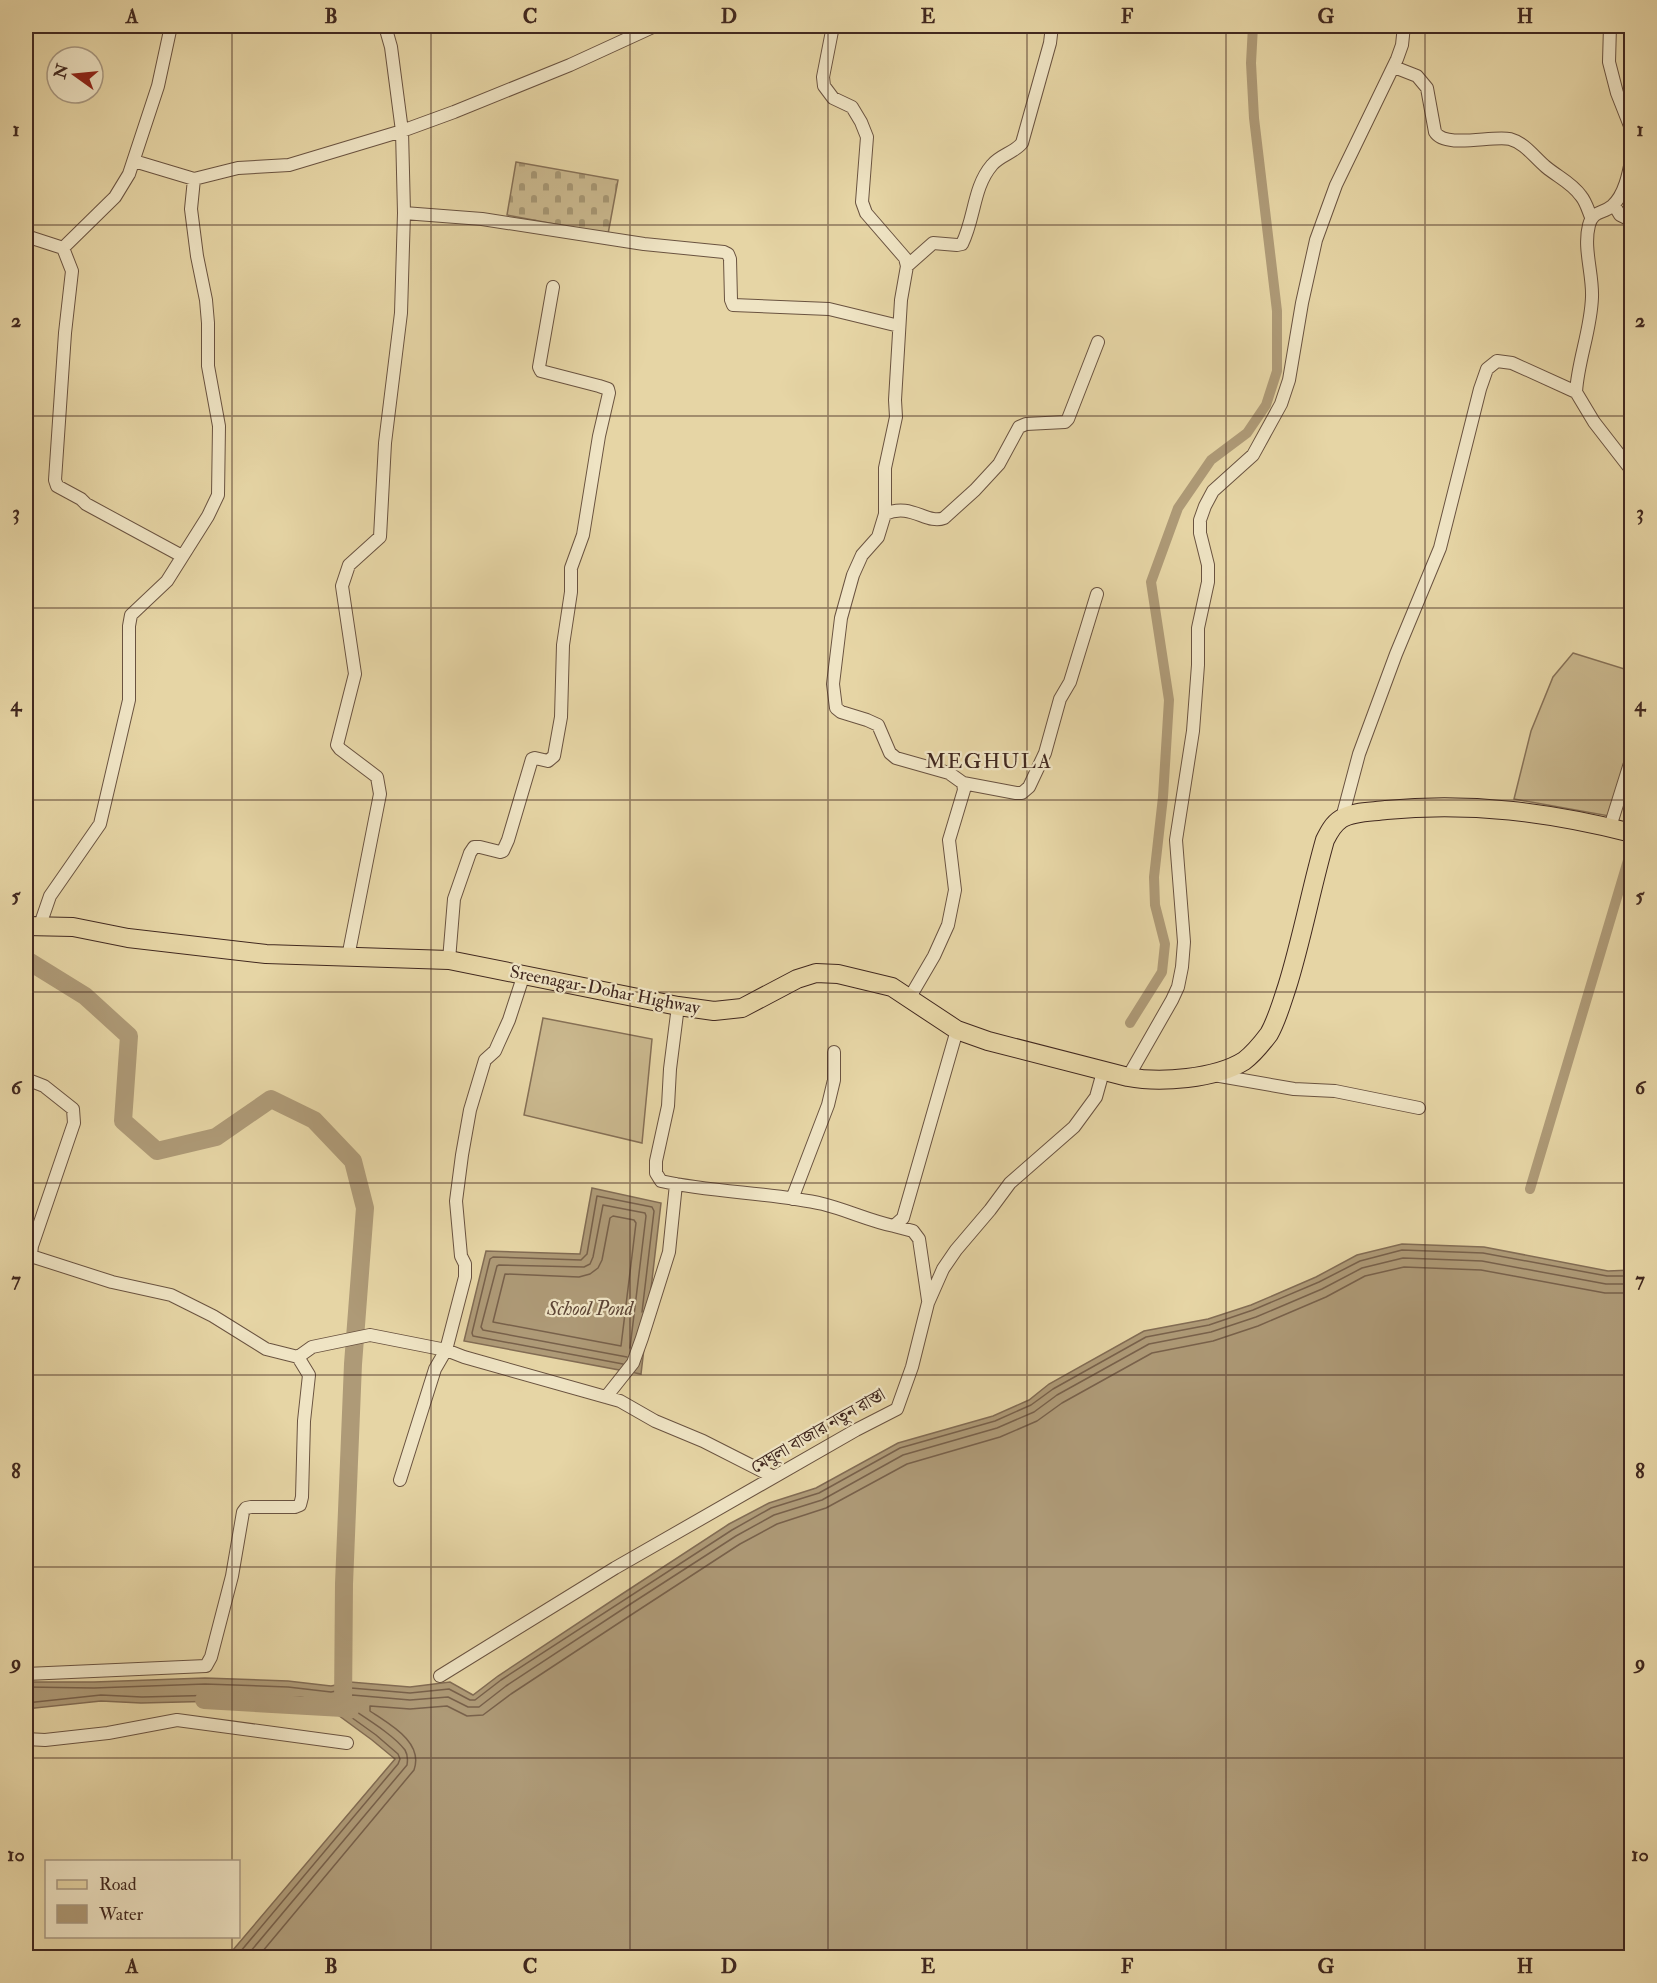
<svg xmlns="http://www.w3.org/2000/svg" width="1657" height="1983" font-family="'IM FELL Double Pica','Noto Serif Bengali',serif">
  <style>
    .cemetery { fill: url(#cemetery-stones); stroke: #867056; stroke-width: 1.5 }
    .pitch { fill: #cab88e; stroke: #867056; stroke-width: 1.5 }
    .water { fill: #ae9a77; stroke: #826c54; stroke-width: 1.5 }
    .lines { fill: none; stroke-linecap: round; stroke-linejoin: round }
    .shore { stroke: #78614b; stroke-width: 1.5 }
    .canal { stroke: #ae9a77; stroke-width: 10 }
    .river { stroke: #ae9a77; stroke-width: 18 }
    .minor-casing { stroke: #6a5340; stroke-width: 14 }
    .primary-casing { stroke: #41281f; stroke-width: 20 }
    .minor { stroke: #efe4c4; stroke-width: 12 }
    .primary { stroke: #e6d5a5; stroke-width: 18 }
    .grid { fill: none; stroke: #41281f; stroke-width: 1.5; stroke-opacity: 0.55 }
    .labels { text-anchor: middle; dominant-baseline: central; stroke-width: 4.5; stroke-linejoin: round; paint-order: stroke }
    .street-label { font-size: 18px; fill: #41281f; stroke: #efe4c4 }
    .water-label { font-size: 20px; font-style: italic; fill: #5c4435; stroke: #efe4c4 }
    .quarter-label { font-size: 21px; letter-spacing: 1.5px; fill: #41281f; stroke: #efe4c4 }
    .neatline { fill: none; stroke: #41281f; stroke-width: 2 }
    .grid-label { font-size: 20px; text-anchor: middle; font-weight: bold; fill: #41281f }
  </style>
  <defs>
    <pattern id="cemetery-stones" width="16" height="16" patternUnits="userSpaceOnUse" patternTransform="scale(1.5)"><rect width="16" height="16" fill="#cab88e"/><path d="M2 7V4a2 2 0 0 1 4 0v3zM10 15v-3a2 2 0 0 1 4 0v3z" fill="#a69673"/></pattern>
  </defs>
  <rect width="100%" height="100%" fill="#e6d5a5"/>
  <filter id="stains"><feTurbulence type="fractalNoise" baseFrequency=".00333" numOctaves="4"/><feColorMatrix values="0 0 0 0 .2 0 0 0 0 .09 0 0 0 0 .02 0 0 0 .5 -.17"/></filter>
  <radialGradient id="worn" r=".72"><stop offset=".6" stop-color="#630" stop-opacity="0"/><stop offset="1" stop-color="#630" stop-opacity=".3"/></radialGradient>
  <path class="cemetery" d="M516 162 618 180 608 234 507 215Z"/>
  <path class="pitch" d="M1573 653 1631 671V742L1609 816 1514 799 1531 731 1553 677Z
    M543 1018 652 1039 642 1143 524 1115Z"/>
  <path class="water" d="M592 1188 661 1203 641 1374 464 1341 486 1251 580 1254Z
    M1402 1244 1484 1247 1608 1271 1631 1270V1957H227L395 1759 372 1740 327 1707 299 1703 266 1704 222 1701 141 1703 101 1701 26 1709V1682H94L205 1678 288 1681 331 1686 350 1682 410 1687 450 1682 473 1695 498 1676 622 1594 729 1524 769 1503 816 1488 898 1443 993 1416 1029 1400 1049 1384 1144 1331 1208 1319 1251 1305 1316 1277 1357 1255Z"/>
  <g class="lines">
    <path class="shore" d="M613 1216 634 1220 636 1223 621 1346 493 1322 505 1274 579 1277 590 1274 598 1268 602 1260 610 1218Z
      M627 1357 483 1330 481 1327 497 1266 499 1265 584 1267 590 1264 593 1257 603 1205 645 1213 646 1216 630 1348
      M623 1364 473 1336 472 1333 490 1259 493 1257 581 1260 587 1254 597 1196 652 1207 654 1211 642 1312
      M26 1687 94 1688 205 1684 288 1687 331 1692 351 1688 410 1693 449 1689 470 1700H475L501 1680 732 1530 771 1508 819 1493 900 1448 995 1421 1031 1405 1053 1389 1146 1337 1209 1325 1253 1310 1319 1282 1360 1261 1402 1250 1483 1253 1607 1276H1632
      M26 1703 101 1695 142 1697 223 1695 266 1698 300 1697 330 1702 376 1735 398 1754 400 1759 398 1764 235 1958
      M245 1958 407 1765C408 1759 408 1755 405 1750 392 1733 360 1715 342 1702L343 1697 352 1695 410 1700 448 1697 468 1707H479L506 1686 629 1605 736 1536 774 1515 822 1500 903 1455 997 1428 1034 1412 1057 1395 1149 1344 1211 1332 1256 1317 1322 1289 1362 1268 1403 1258 1482 1261 1606 1284H1632
      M257 1958 414 1770C424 1742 389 1724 370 1711V1706L410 1709 447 1706 467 1716 483 1715 511 1694 634 1613 740 1544 777 1524 826 1508 907 1464 1000 1437 1037 1421 1062 1403 1152 1353 1213 1341 1258 1326 1326 1297 1365 1276 1404 1267 1481 1270 1605 1293H1632"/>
    <path class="canal" d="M1130 1023 1162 972 1165 944 1155 905 1154 877 1163 797 1169 700 1151 582 1178 508 1211 460 1247 433 1266 405 1277 371V311L1254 118 1251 63 1253 26
      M1530 1189 1632 847"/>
    <path class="river" d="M26 961 30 962 85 996 129 1036 123 1121 157 1151 216 1137 271 1099 314 1120 353 1161 365 1208 353 1364 344 1584 343 1706
      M204 1700 343 1708 350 1710"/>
    <defs>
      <path id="minor" d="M833 26 823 77 824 86 833 98 852 107 861 122 867 137 862 202 866 213 905 258 907 266 901 300 895 400 896 417 885 468V514L878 537 862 555 853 575 841 618 833 684 836 708 841 712 867 720 878 725 890 753 896 758 949 773 963 783 964 790 949 840 955 890 948 925 934 956 910 997
        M1610 26 1609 62 1617 93 1632 131
        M1394 67 1417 76 1427 88 1435 132C1445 149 1493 135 1510 139 1525 143 1534 157 1546 167 1558 177 1572 183 1581 196 1586 202 1588 210 1591 217
        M1632 156C1629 172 1625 195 1612 206 1603 214 1593 210 1589 225 1583 248 1593 274 1592 297 1591 330 1578 360 1576 392L1594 422 1632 471
        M134 161 194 179
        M1614 205 1620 215 1632 221
        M404 213 482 219 644 244 724 252 728 254 730 259 731 300 733 305 829 309 899 326
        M26 236 63 248 72 271 65 333 55 480 57 486 81 499 86 504 182 556
        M63 248 115 197 129 174 158 86 171 26
        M907 266 933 243 957 245 962 244C975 218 973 187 992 165 1000 155 1014 153 1022 143L1050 43 1052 26
        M885 514C911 502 927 525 944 518L975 490 999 464 1019 427 1026 424 1065 422 1068 419 1098 342
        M963 783 1016 793H1022L1029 787 1045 753 1060 699 1070 682 1097 594
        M1342 818 1359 754 1396 654 1440 548 1480 389 1487 369 1497 361 1512 363 1576 392
        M1610 827 1632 757
        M40 925 50 896 100 824 129 700V626L131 615 167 581 208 516 218 495 219 426 208 366V323L206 300 197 256 191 209 194 179 238 168 289 165 402 131 454 112 570 65 655 26
        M348 957 380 794 377 777 340 749 337 745 355 674 342 586 349 565 380 537 385 443 401 313 404 213 402 131 391 47 385 26
        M449 960 454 899 470 853 474 847H480L500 852 503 851 508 840 532 759 535 758 548 761 554 756 561 717 563 645 571 592V568L583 535 599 436 609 393 608 389 599 386 541 371 539 367 553 287
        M678 1006 670 1069 668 1106 656 1161V1173L661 1181C714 1193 770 1192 823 1204 847 1210 870 1221 894 1226L903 1218 957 1030
        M1214 1075 1294 1089 1335 1091 1419 1108
        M1128 1077 1172 1000 1178 987 1182 967 1184 942 1176 840 1193 731 1198 665V628L1208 582V565L1200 533V520L1205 506 1213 491 1253 455 1281 404 1289 380 1302 303 1316 240 1336 185 1397 59 1402 45 1404 26
        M26 1079 44 1086 73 1109 74 1123 32 1246 31 1254 34 1257 112 1282 171 1295 213 1316 266 1349 298 1357 309 1375 304 1421 302 1497 300 1505 295 1507H251L246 1508 243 1512 232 1576 211 1657 206 1666 26 1674
        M792 1199 828 1105 834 1080V1052
        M894 1226 913 1231 919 1239 928 1300
        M298 1357 312 1347 370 1335 446 1350 465 1277V1264L461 1256 456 1201 462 1155 470 1110 485 1060 495 1051 499 1042 509 1020 524 974
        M606 1397 633 1363 642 1338 669 1252 676 1184
        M400 1480 435 1369 446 1350 464 1357 620 1401 655 1421 703 1441 774 1477
        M440 1676 615 1568 856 1430 897 1409 912 1367 928 1303 943 1269 956 1250 990 1210 1010 1183 1074 1127 1096 1097 1103 1072
        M26 1739 45 1740 108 1733 177 1720 347 1743"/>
      <path id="primary" d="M26 926 73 927 128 938 266 954 449 960 678 1006 714 1011 742 1008 797 979 816 973 838 974 892 987 957 1030 988 1041 1128 1077C1160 1083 1215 1079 1244 1061 1252 1055 1263 1042 1269 1034 1277 1020 1282 1002 1287 987 1302 939 1311 889 1325 840 1329 832 1333 824 1341 819 1353 811 1372 812 1386 810 1471 802 1549 812 1632 833"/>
    </defs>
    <use href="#minor" class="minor-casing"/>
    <use href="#primary" class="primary-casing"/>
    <use href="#minor" class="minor"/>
    <use href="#primary" class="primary"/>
  </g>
  <path class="grid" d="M232 26V1862M431 26V1958M630 26V1958M828 26V1958M1027 26V1958M1226 26V1958M1425 26V1958M26 225H1632M26 416H1632M26 608H1632M26 800H1632M26 992H1632M26 1183H1632M26 1375H1632M26 1567H1632M26 1758H1632M232 1936V1958"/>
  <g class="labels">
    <g class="street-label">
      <text transform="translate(605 990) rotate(11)">Sreenagar-Dohar Highway</text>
      <text transform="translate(818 1431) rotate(-30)">মেঘুলা বাজার নতুন রাস্তা</text>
    </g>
    <g class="water-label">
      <text x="590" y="1308">School Pond</text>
    </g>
    <g class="quarter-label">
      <text x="989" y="761">MEGHULA</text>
    </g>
  </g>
  <rect width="1657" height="1983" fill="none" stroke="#e6d5a5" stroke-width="66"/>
  <rect x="45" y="1860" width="195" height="78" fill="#efe4c4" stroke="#a99982" stroke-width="1.5"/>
  <rect x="57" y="1880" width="30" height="9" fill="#e6d5a5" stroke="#a99982" stroke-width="1.5"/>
  <text x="99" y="1890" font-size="18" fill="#41281f">Road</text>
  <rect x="57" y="1905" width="30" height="18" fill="#ae9a77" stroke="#a99982" stroke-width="1.5"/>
  <text x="99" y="1920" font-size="18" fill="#41281f">Water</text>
  <g transform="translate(75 75) rotate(285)"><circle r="28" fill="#efe4c4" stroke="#a99982" stroke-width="1.5"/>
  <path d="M0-4.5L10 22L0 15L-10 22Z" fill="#8f2418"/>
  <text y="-9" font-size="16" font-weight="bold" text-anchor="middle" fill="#41281f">N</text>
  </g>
  <rect x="33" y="33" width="1591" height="1917" class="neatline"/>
  <g class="grid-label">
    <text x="132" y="23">A</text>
    <text x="331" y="23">B</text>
    <text x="530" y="23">C</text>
    <text x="729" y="23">D</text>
    <text x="928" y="23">E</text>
    <text x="1127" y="23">F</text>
    <text x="1326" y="23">G</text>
    <text x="1525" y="23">H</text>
    <text x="16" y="136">1</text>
    <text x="1640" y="136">1</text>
    <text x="16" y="327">2</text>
    <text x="1640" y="327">2</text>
    <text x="16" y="519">3</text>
    <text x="1640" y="519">3</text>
    <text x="16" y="711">4</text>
    <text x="1640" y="711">4</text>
    <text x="16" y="902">5</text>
    <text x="1640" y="902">5</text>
    <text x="16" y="1094">6</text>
    <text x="1640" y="1094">6</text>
    <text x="16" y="1286">7</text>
    <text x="1640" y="1286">7</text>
    <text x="16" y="1478">8</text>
    <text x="1640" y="1478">8</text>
    <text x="16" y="1669">9</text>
    <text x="1640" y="1669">9</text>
    <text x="16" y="1861">10</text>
    <text x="1640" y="1861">10</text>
    <text x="132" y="1973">A</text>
    <text x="331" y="1973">B</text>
    <text x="530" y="1973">C</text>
    <text x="729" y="1973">D</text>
    <text x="928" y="1973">E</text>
    <text x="1127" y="1973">F</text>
    <text x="1326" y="1973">G</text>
    <text x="1525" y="1973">H</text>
  </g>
  <rect width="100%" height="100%" filter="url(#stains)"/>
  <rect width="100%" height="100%" fill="url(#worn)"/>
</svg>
